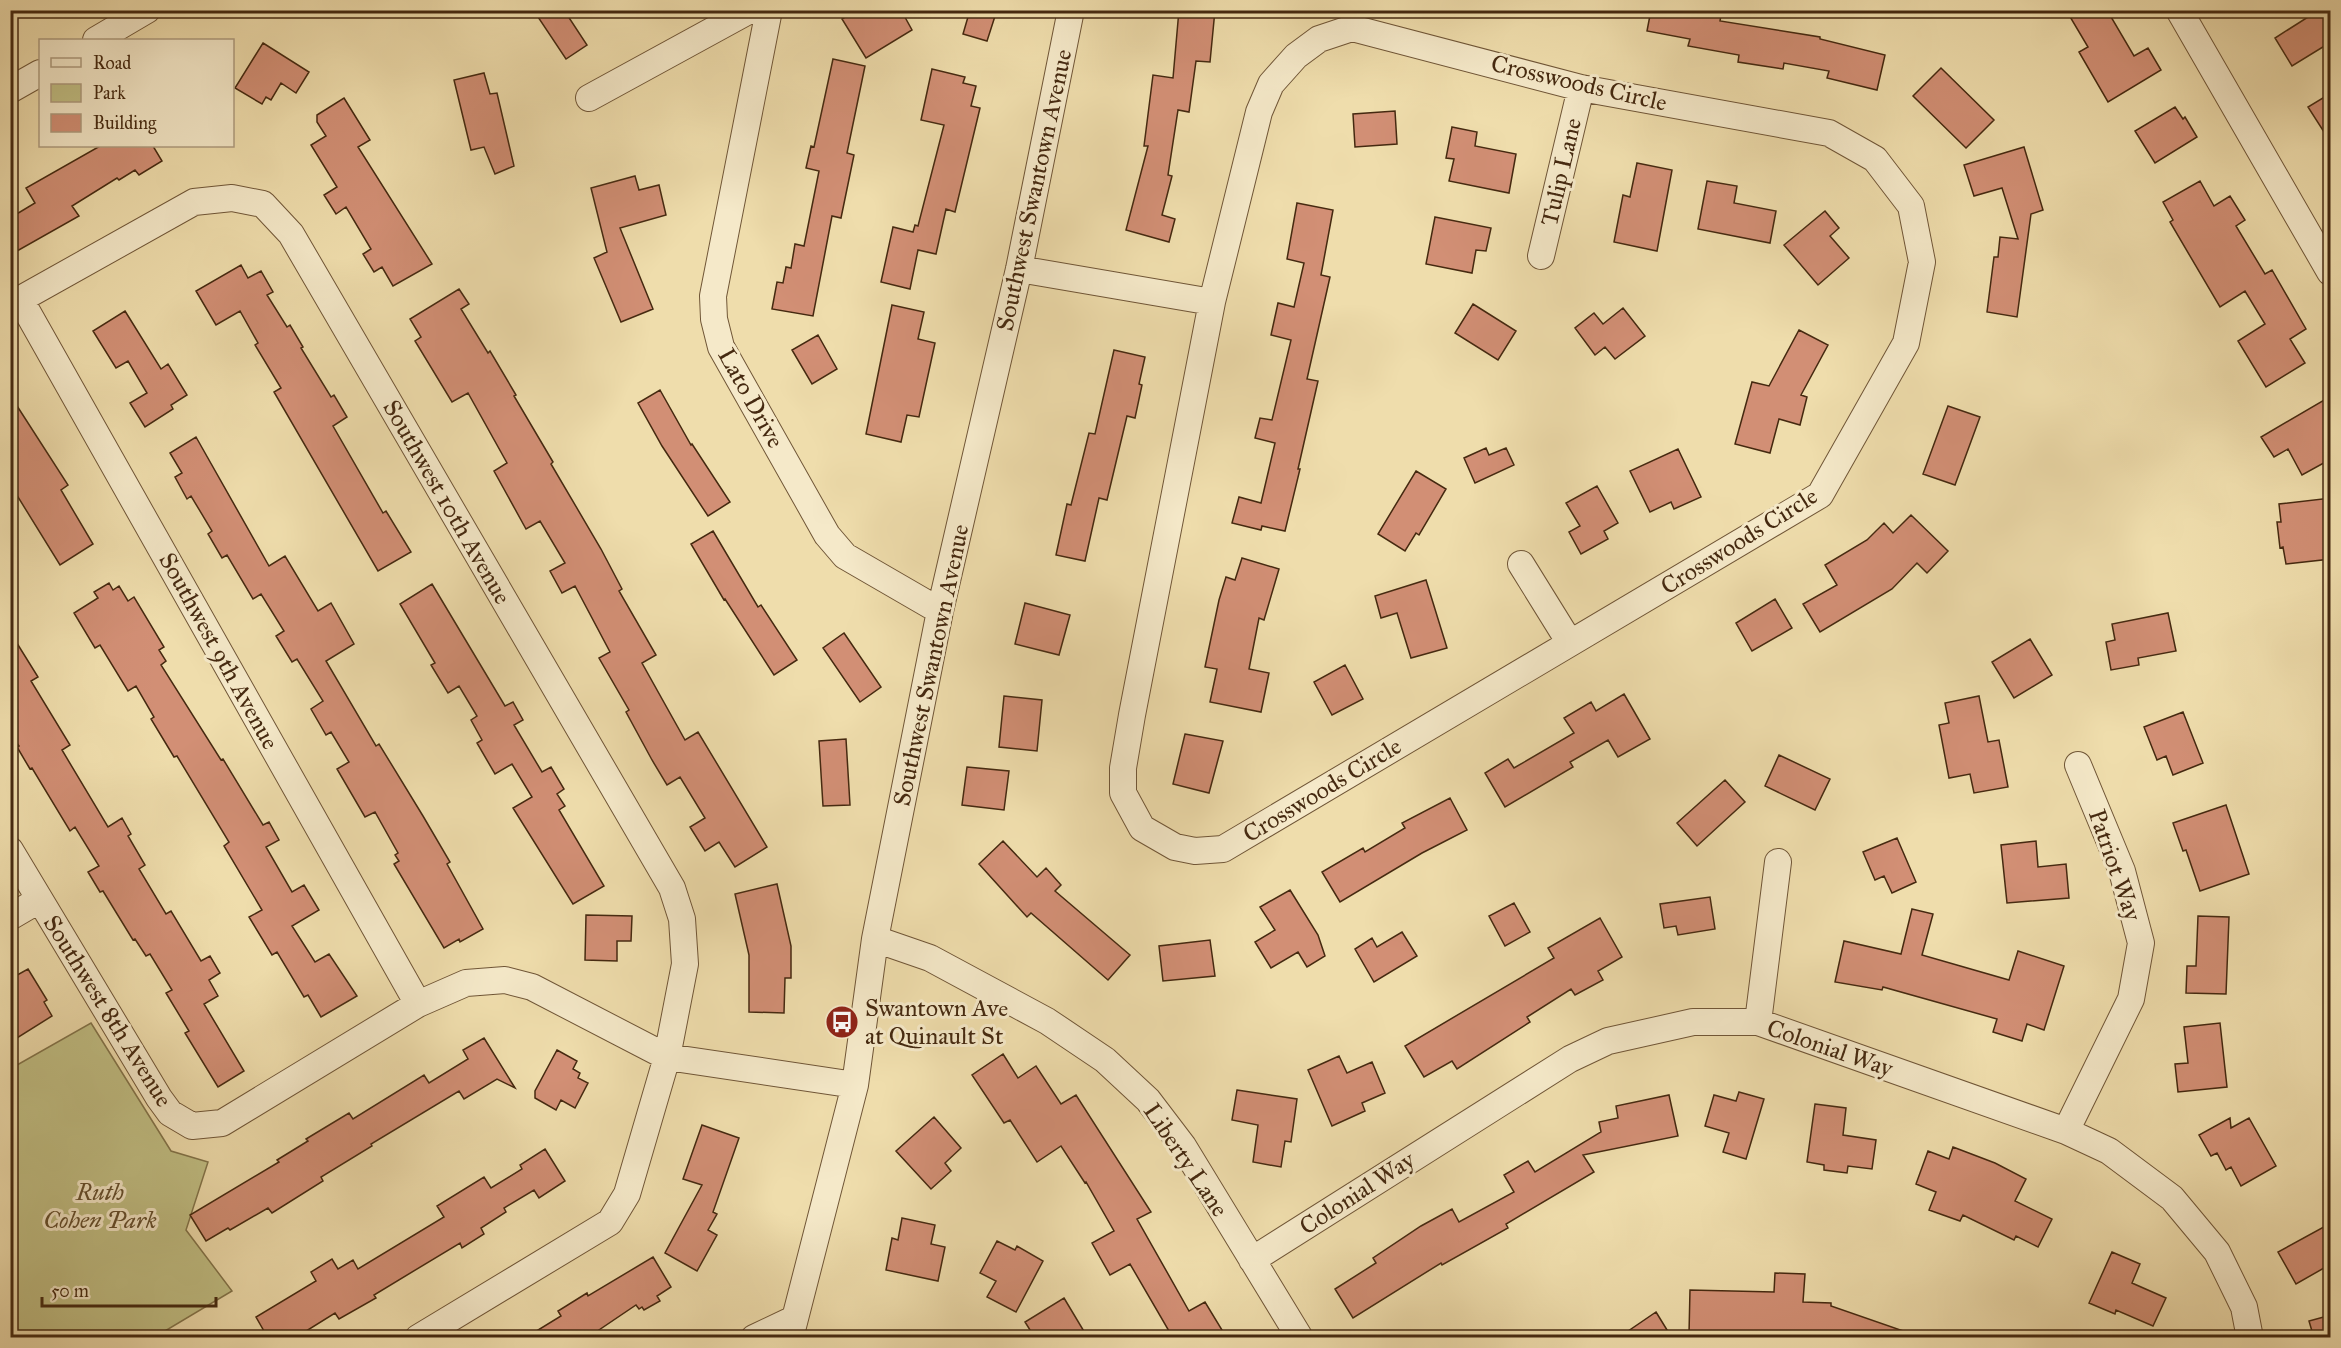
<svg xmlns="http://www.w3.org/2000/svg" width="2341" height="1348" font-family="'IM FELL Great Primer',serif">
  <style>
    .green { fill: #c1bf84; stroke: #83744a; stroke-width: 1.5 }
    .building { fill: #d28f75; stroke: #452910; stroke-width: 1.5 }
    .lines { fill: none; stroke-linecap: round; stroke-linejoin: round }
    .minor-casing { stroke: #705637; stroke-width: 28 }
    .minor { stroke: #f5e9c9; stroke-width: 26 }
    .labels { text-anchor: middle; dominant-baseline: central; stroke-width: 6; stroke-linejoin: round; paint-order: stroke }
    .street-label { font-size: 24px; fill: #452910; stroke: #f5e9c9 }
    .poi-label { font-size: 24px; fill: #452910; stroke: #f5e9c9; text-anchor: start }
    .park-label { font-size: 24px; font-style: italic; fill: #644e2d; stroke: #f5e9c9 }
  </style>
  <rect width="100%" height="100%" fill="#efddac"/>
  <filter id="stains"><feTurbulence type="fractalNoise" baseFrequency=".00333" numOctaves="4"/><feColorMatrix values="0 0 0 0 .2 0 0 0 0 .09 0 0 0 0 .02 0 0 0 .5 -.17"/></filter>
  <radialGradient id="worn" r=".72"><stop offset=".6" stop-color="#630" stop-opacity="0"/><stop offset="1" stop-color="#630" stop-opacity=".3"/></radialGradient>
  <path class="green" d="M91 1023 171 1151 208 1162 186 1230 232 1291 155 1337H11L10 1069Z"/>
  <path class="building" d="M548 10H564L587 45 566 59 538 17Z
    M857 10H901L912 30 866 58 842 19Z
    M970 10H997L987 41 963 34Z
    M1179 10H1215L1210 62 1196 61 1189 112 1178 110 1168 175 1172 176 1162 215 1175 219 1169 242 1126 230 1148 146H1144L1153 75 1173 78Z
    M1651 10H1722L1720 21 1820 37V39L1885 55 1877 90 1827 78 1829 71 1784 63 1783 69 1738 62 1739 55 1688 46 1690 39 1647 31Z
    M2066 10H2107L2134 56 2148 48 2161 70 2108 102 2079 52 2088 47Z
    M2319 10H2331V42L2292 66 2275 38Z
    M263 43 309 72 296 93 281 83 271 100 266 97 262 104 235 88Z
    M833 59 865 66 847 153 854 155 841 218 832 216 813 316 772 309 777 282 783 283 786 267 791 268 795 244 804 246 819 171 806 168 811 146 814 147Z
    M1941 68 1994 120 1966 148 1913 96Z
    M932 69 965 77 963 83 976 86 971 106 980 108 955 212 946 209 936 254 918 250 910 289 881 282 893 227 913 232 915 225 918 226 944 125 921 120Z
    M484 73 490 94 497 93 514 166 495 174 484 147 471 150 454 80Z
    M2331 93V143L2308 107Z
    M344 98 370 140 358 147 432 264 393 286 382 267 374 272 363 254 371 249 346 207 336 214 324 195 337 187 311 145 326 136 317 122V115Z
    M2175 107 2183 119 2185 117 2197 137 2155 163 2135 131Z
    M1395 111 1397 144 1355 147 1353 114Z
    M1452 127 1477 132 1475 146 1516 154 1509 193 1449 181 1454 159 1446 158Z
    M100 146H153L162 161 139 175 135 170 119 180 117 178 72 206 79 216 10 255V218L35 203 26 188Z
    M2024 147 2043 210 2031 214 2017 317 1987 312 1994 257H1998L2000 237 2018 239 2002 188 1974 196 1964 165Z
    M1637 163 1672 170 1657 251 1614 242 1623 195 1630 197Z
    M635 176 639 190 659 185 666 215 620 228 653 309 621 322 594 258 607 252 591 188Z
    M1707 181 1737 186 1734 203 1776 211 1770 243 1698 229Z
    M2200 181 2214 206 2230 196 2245 220 2236 226 2265 274 2272 270 2306 329 2290 339 2305 363 2266 387 2238 341 2265 324 2245 291 2220 307 2170 222 2173 220 2163 202Z
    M1297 203 1333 210 1321 275 1330 277 1307 379 1318 381 1298 469H1300L1285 531 1262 526 1261 530 1232 523 1239 497 1261 503 1275 443 1255 438 1260 418 1272 420 1291 340 1271 335 1278 303 1294 307 1304 263 1287 259Z
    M1825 211 1839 228 1830 236 1849 258 1818 285 1784 245Z
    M1435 217 1491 228 1486 251 1476 250 1472 273 1426 264Z
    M241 265 248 278 261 271 273 292 267 295 287 327 290 325 303 347 301 348 331 397 334 395 347 417 333 426 383 513 386 511 411 552 378 571 274 392 281 388 255 345 258 343 240 311 216 325 196 291Z
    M459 289 469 304 461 309 488 353 490 351 516 395 514 396 553 462 551 464 601 549 622 589 619 591 656 655 642 663 685 740 698 732 767 847 735 867 719 842 705 851 690 827 705 818 680 777 667 785 652 760 626 712 629 710 599 658 610 652 575 586 562 593 550 571 565 563 540 521 526 529 494 471 507 463 468 393 452 402 415 341 421 337 410 319Z
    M1473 304 1516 331 1498 360 1455 333Z
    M892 305 924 312 918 339 935 343 919 417 907 415 901 442 866 434Z
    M1623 308 1645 336 1615 359 1605 347 1595 355 1575 328 1594 313 1603 324Z
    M125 311 161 369 168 364 187 395 171 405 173 409 145 427 130 403 147 393 128 361 116 368 93 331Z
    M1799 330 1828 345 1801 395 1807 397 1800 425 1779 419 1770 453 1735 444 1752 382 1769 386Z
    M818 335 837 369 812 384 792 350Z
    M1114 350 1145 357 1139 384 1142 385 1135 418 1127 416 1107 500 1099 498 1085 561 1056 555 1067 504 1071 505 1089 433 1095 434Z
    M660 390 691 445 692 444 730 502 708 516 662 446 638 403Z
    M10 395 68 485 61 490 93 544 60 565 10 484Z
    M2331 396V459L2302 475 2288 449 2274 457 2261 437Z
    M1948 406 1980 417 1955 485 1923 474Z
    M196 437 269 566 285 556 318 611 331 603 354 644 326 661 376 746 379 744 423 816 450 862 447 864 483 929 460 942 459 939 444 948 394 864 399 861 395 855 398 853 375 812 365 817 337 769 349 762 331 732 326 735 311 709 323 701 297 659 292 662 276 636 284 631 261 594 253 599 227 555 222 558 208 534 212 531 191 496 187 499 175 477 182 473 170 453Z
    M1486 448 1489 455 1506 448 1514 465 1475 483 1464 458Z
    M1678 449 1701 497 1674 509 1671 502 1650 512 1630 471Z
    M1416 471 1446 489 1419 535 1416 533 1405 551 1378 534Z
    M1597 486 1618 523 1604 531 1608 539 1581 554 1569 532 1580 526 1566 503Z
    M2331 498V559L2286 564 2283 547 2280 548 2277 522H2281L2279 504Z
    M1911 515 1948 551 1927 573 1917 563 1892 589 1820 632 1803 604 1837 585 1825 565 1867 540 1884 523 1893 533Z
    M713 531 758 607 761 605 797 660 774 675 725 599 724 600 691 544Z
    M1242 558 1279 569 1264 620 1259 618 1249 669 1269 673 1261 712 1210 702 1217 669 1205 667 1219 600 1226 577 1235 580Z
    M1426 580 1447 648 1411 658 1397 613 1381 618 1375 596Z
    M109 583 113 590 119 586 128 601 134 597 164 647 159 650 166 661 161 665 221 760 223 759 263 825 269 822 279 840 266 847 292 892 304 885 319 910 292 926 315 962 329 954 357 996 321 1017 308 995 304 997 277 952 272 955 249 917 262 910 224 846 229 842 177 756 174 757 151 719 154 717 136 686 128 691 100 645 95 648 74 613 98 598 94 592Z
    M432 584 505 706 513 702 523 720 514 725 542 772 551 767 564 789 557 794 565 806 559 810 604 886 573 904 513 808 532 797 512 764 495 774 477 743 482 740 471 720 477 716 459 686 448 693 431 665 435 663 400 604Z
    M1775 599 1792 628 1752 651 1736 623Z
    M1025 603 1070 615 1059 655 1015 644Z
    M2168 613 2176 651 2138 658 2139 665 2111 670 2106 642 2115 640 2112 624Z
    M10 632 38 677 31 681 70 745 62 750 108 827 122 818 131 834 128 836 145 865 139 869 166 914 171 911 201 961 210 956 220 973 209 980 218 996 204 1004 244 1071 218 1087 185 1033 189 1031 166 993 172 990 150 954 146 956 135 939 133 940 103 891 100 892 88 872 99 866 75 827 70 831 32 768 30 769 17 747 19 746 10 733Z
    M844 633 881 687 860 702 823 648Z
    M2030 639 2052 675 2014 698 1992 662Z
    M1345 665 1363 699 1332 715 1314 682Z
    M1624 694 1650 739 1618 757 1608 740 1570 762 1573 767 1505 807 1485 773 1508 759 1514 768 1574 733 1564 718 1591 702 1596 711Z
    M1004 696 1042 700 1037 751 999 747Z
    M1979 696 1988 742 1999 740 2008 787 1974 793 1970 774 1949 778 1939 725 1949 723 1945 703Z
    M2183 712 2203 763 2173 775 2166 756 2157 760 2144 727Z
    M1185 734 1223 741 1209 793 1173 784Z
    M846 739 850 805 823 806 819 741Z
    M1779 755 1830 779 1815 810 1765 786Z
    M967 767 1009 771 1004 810 962 805Z
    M1725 780 1745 802 1697 846 1677 823Z
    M1450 798 1467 830 1422 853 1340 902 1322 872 1363 848 1365 852 1405 828 1402 823Z
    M2226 805 2249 874 2200 891 2186 850 2183 851 2173 823Z
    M1897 838 1916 882 1892 893 1884 876 1875 880 1863 852Z
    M1003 841 1037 877 1046 868 1061 885 1055 891 1130 955 1108 980 1031 913 1027 917 979 864Z
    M2036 841 2038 867 2066 864 2069 898 2007 903 2001 845Z
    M777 884 791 946V978H785L784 1013 749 1012V955L735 894Z
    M1290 890 1318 935 1325 956 1307 967 1298 952 1271 968 1255 942 1275 930 1260 907Z
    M1710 897 1715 929 1678 935 1676 926 1664 928 1660 904Z
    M1514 903 1530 932 1505 946 1489 916Z
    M1912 909 1933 914 1922 955 2009 980 2018 951 2064 966 2044 1030 2027 1024 2022 1041 1993 1032 1997 1019 1883 987 1882 990 1835 982 1844 941 1901 954Z
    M586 915 632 916 631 941H617V961L585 960Z
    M2198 916 2229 917 2226 994 2186 993 2187 966H2196Z
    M1600 918 1622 957 1598 971 1603 980 1575 995 1571 989 1527 1017 1530 1022 1457 1069 1452 1061 1424 1077 1405 1046 1554 958 1548 948Z
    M1402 932 1417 956 1374 982 1355 949 1372 938 1377 947Z
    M1210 940 1215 976 1163 981 1159 946Z
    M28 969 47 1000 44 1002 52 1016 17 1038 10 1027V979Z
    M2220 1023 2227 1087 2178 1092 2175 1064 2188 1063 2184 1027Z
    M484 1038 515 1088 497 1079 464 1099 459 1091 371 1144 372 1146 321 1177 323 1181 272 1213 268 1208 230 1230 228 1228 206 1241 190 1215 279 1162 277 1160 308 1141 306 1139 349 1113 353 1119 424 1075 429 1083 468 1059 463 1050Z
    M557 1050 577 1061 573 1069 580 1073 578 1078 588 1083 575 1108 561 1100 556 1110 535 1098V1091Z
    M1003 1054 1018 1078 1036 1066 1061 1104 1076 1095 1151 1212 1137 1219 1189 1311 1205 1302 1222 1330 1210 1338H1173L1130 1264 1110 1275 1092 1243 1114 1231 1086 1182 1085 1183 1061 1146 1037 1162 1010 1120 1004 1123 972 1075Z
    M1339 1056 1347 1073 1372 1062 1385 1093 1362 1103 1365 1111 1332 1126 1308 1070Z
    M1237 1090 1297 1099 1291 1142 1285 1141 1281 1167 1253 1162 1258 1125 1232 1120Z
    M1739 1092 1764 1099 1746 1159 1723 1152 1729 1133 1705 1126 1714 1095 1736 1101Z
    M1669 1095 1678 1136 1583 1155 1594 1172 1506 1224 1508 1228 1442 1265 1441 1263 1353 1318 1335 1289 1376 1263 1373 1258 1421 1226 1452 1209 1459 1222 1514 1192 1504 1175 1528 1161 1535 1172 1601 1132 1599 1122 1618 1118 1616 1106Z
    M1815 1104 1846 1108 1843 1135 1876 1140 1872 1169 1848 1166 1847 1173 1824 1170V1165L1807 1162Z
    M934 1117 961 1148 945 1163 951 1171 931 1189 896 1151Z
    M2230 1118 2231 1128 2249 1118 2276 1166 2241 1186 2231 1167 2226 1170 2217 1153 2211 1156 2199 1135Z
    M702 1125 739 1138 713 1212 717 1214 708 1230 717 1235 697 1271 665 1253 702 1185 683 1179Z
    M1953 1147 1995 1163 2026 1179 2015 1201 2052 1219 2038 1247 2016 1236 2014 1240 1963 1215 1960 1221 1929 1210 1936 1192 1916 1184 1928 1151 1949 1159Z
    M545 1149 565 1181 539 1198 534 1190 504 1208 506 1212 481 1228 484 1234 462 1248 460 1243 374 1295 376 1298 339 1319 335 1313 295 1338H268L256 1317 316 1281 311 1272 332 1259 338 1269 353 1260 358 1269 444 1217 437 1206 484 1177 491 1188 522 1169 520 1165Z
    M902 1218 935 1225 931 1244 945 1247 938 1281 886 1270 892 1238 898 1240Z
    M2331 1223V1264L2296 1284 2278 1252Z
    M997 1241 1015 1250 1017 1246 1043 1261 1016 1312 987 1297 996 1281 980 1273Z
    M2112 1252 2140 1264 2132 1283 2166 1298 2153 1326 2116 1310 2115 1314 2089 1303Z
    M653 1257 671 1287 657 1296 660 1301 644 1310 642 1307 639 1309 636 1305 587 1338H525L561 1316 558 1311 587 1293 588 1296Z
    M1775 1273 1805 1274 1803 1302 1831 1303V1306L1912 1334V1338H1730L1731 1335 1689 1334 1690 1290 1774 1292Z
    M1064 1298 1088 1338H1035L1025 1322Z
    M1656 1312 1672 1338H1618Z
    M2331 1315V1338H2314L2309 1321Z"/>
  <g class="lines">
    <defs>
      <path id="minor" d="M769 10 713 296 714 319 721 347 827 535 845 556 940 611
        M2179 10 2330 272
        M1352 28 1581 88 1829 133 1875 159 1911 206 1922 262 1906 343 1820 495 1223 849 1195 851 1175 847 1142 828 1123 793V768L1132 715 1212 302 1259 112 1271 84 1296 56 1319 39Z
        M96 40 147 10
        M10 90 40 73
        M589 98 750 10
        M1541 256 1581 88
        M1019 269 1212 302
        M20 299 418 1004
        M10 305 194 202 232 198 263 204 291 234 672 888 682 919 685 964 667 1057 627 1194 610 1222 418 1338
        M1521 564 1570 643
        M10 850 159 1098 170 1113 192 1126 222 1123 418 1004 466 983 505 980 532 987 667 1057 855 1085
        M10 917 39 900
        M875 939 930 958 1047 1021 1105 1060 1148 1100 1183 1146 1300 1338
        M1758 1022 1778 862
        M2066 1131 2131 999 2141 943 2122 871 2078 765
        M1252 1260 1570 1059 1608 1041 1693 1022H1758L2066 1131 2109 1151 2172 1198 2217 1252 2244 1307 2250 1338
        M754 1338 794 1319
        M790 1338 855 1085 875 939 940 611 1019 269 1071 10"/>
    </defs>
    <use href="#minor" class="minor-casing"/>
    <use href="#minor" class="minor"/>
  </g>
  <defs>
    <symbol id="bus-disc" viewBox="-11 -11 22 22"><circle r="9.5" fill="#8f2418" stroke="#f5e9c9"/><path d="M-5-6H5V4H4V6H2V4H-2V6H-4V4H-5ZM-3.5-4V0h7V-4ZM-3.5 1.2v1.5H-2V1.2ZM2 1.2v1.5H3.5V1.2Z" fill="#fff"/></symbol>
  </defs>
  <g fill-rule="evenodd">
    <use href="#bus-disc" x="823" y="1003" width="38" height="38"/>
  </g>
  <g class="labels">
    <g class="street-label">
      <text transform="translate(1579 83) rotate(13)">Crosswoods Circle</text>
      <text transform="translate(1561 172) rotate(-77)">Tulip Lane</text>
      <text transform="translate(1034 190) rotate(-78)">Southwest Swantown Avenue</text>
      <text transform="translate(751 398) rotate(61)">Lato Drive</text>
      <text transform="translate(447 502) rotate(60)">Southwest 10th Avenue</text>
      <text transform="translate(1739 541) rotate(-32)">Crosswoods Circle</text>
      <text transform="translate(219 651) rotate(61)">Southwest 9th Avenue</text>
      <text transform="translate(931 665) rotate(-78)">Southwest Swantown Avenue</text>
      <text transform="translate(1322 790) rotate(-31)">Crosswoods Circle</text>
      <text transform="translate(2115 865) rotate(71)">Patriot Way</text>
      <text transform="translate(108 1011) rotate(58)">Southwest 8th Avenue</text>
      <text transform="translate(1830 1048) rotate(19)">Colonial Way</text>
      <text transform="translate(1186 1160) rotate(56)">Liberty Lane</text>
      <text transform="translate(1357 1193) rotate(-33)">Colonial Way</text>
    </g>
    <g class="poi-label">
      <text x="865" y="1008">Swantown Ave<tspan x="865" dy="28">at Quinault St</tspan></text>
    </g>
    <g class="park-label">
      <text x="100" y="1192">Ruth<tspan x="100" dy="28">Cohen Park</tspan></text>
    </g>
  </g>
  <rect width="2341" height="1348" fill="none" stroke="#efddac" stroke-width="36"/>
  <rect x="12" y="12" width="2317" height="1324" fill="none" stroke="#452910" stroke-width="3"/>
  <rect x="18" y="18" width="2305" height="1312" fill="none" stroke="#452910" stroke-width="1.5"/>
  <rect x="39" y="39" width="195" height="108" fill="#f5e9c9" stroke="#af9c7f" stroke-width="1.5"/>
  <rect x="51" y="58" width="30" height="9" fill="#f5e9c9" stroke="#af9c7f" stroke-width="1.5"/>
  <text x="93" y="69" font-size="18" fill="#452910">Road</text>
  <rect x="51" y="84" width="30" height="18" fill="#c1bf84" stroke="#af9c7f" stroke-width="1.5"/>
  <text x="93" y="99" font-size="18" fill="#452910">Park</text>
  <rect x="51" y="114" width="30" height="18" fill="#d28f75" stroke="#af9c7f" stroke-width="1.5"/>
  <text x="93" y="129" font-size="18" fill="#452910">Building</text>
  <path d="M42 1297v9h174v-9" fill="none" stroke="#452910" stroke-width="3"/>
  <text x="51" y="1297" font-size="18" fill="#452910" stroke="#f5e9c9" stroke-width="4.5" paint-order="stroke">50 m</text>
  <rect width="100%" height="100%" filter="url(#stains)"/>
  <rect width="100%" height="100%" fill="url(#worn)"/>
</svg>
